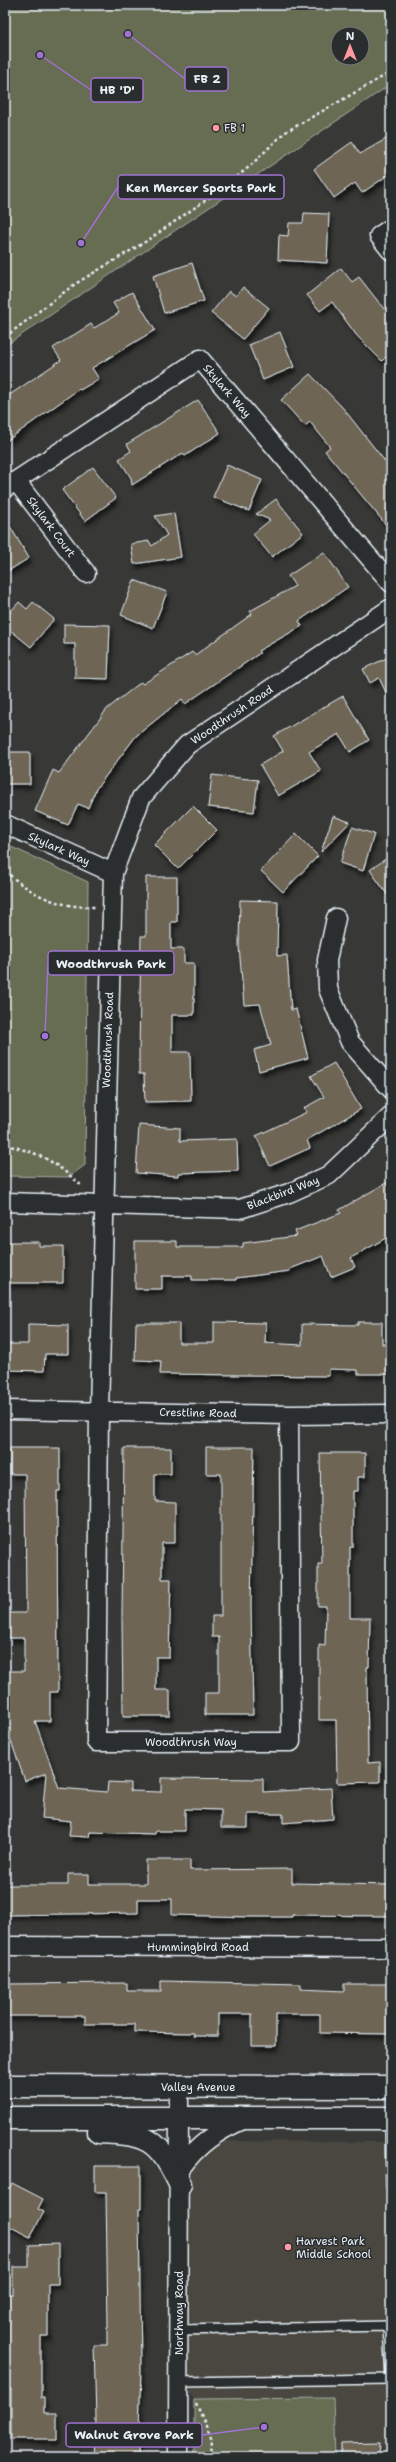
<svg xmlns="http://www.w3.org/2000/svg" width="396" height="2462" font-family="'Shantell Sans',sans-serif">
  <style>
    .built { fill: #48463f }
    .green { fill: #666d53; stroke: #a7afa6; fill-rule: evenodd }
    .building { fill: #6e6555; stroke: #e8f1f8; filter: url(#shadow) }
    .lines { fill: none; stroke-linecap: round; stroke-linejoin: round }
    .lane-casing { stroke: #e8f1f8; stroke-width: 12 }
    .street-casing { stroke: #e8f1f8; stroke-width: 21 }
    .secondary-casing { stroke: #e8f1f8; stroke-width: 25 }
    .path { stroke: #e8f1f8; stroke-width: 2.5; stroke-dasharray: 3 3; stroke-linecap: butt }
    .lane { stroke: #2a2d2e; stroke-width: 9 }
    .street { stroke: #2a2d2e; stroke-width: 18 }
    .secondary { stroke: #2a2d2e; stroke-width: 22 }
    .poi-dot { fill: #ff9aa2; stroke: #2a2d2e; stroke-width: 1.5 }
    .labels { text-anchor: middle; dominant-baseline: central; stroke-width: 3; stroke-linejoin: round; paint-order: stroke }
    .poi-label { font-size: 11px; fill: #e8f1f8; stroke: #2a2d2e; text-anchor: start }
    .street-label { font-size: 11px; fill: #e8f1f8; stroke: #2a2d2e }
    .leader { fill: none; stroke: #a171d3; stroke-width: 1.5 }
    .callout-dot { fill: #a171d3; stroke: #2a2d2e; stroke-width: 1.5 }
    .callout { fill: #2a2d2e; stroke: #a171d3; stroke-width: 1.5 }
    .callout-label { font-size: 12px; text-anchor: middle; font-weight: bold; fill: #e8f1f8 }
  </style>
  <defs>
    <filter id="shadow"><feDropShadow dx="2.5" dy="4.5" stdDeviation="2" flood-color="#0009"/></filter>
  </defs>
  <rect width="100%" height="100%" fill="#383836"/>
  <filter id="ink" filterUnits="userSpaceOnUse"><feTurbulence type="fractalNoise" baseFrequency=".025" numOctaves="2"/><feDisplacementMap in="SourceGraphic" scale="8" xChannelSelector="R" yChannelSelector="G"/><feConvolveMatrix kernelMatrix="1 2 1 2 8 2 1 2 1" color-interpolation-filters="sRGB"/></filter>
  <g filter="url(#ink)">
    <path class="built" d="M217 2141 391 2142V2457H335L333 2398 194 2399 179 2382 178 2330 191 2164Z"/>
    <path class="green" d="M5 5H391V84L5 346ZM338 34H362V58H338Z
      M5 844 88 882 85 1165 69 1177 5 1176Z
      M333 2398 335 2457H194V2399Z"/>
    <path class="building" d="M391 136V173L362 193 355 183 334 198 314 169 352 142 360 154Z
      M304 213 329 214 327 263 278 260 279 235 288 236 289 223H303Z
      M192 263 204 301 164 313 153 276Z
      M341 268 352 282 359 277 384 309 391 303V352L382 361 357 336 332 302 320 311 307 295Z
      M243 287 269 308 243 339 211 313 229 291 236 296Z
      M132 292 155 330 92 368 99 379 80 390 79 389 5 442V398L61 360 53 348 91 324 94 328 119 313 113 303Z
      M280 332 294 367 263 380 249 345Z
      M310 374 343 408 391 469V531L325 451 330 447 310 422 305 426 281 400Z
      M198 400 220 433 185 456 183 453 132 485 131 478 119 459 131 451 127 444Z
      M227 465 262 480 249 511 213 497Z
      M93 467 116 498 85 521 62 490Z
      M276 499 303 533 272 557 253 534 270 520 256 514Z
      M174 513 181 557 134 564 131 544 149 541 152 546 167 535 155 516Z
      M5 518 29 558 5 573Z
      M324 552 348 587 299 621 302 626 258 651 260 653 185 704 182 699 136 736 96 789 88 808 78 804 68 825 35 811 53 770 59 773 107 709 141 682 143 684 192 652 195 655 252 614 250 611 295 586 288 576Z
      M134 580 167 592 153 628 121 615Z
      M19 602 27 609 33 602 54 619 31 647 5 626V618Z
      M64 624 110 625 108 679 75 678V644H64Z
      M391 656V703L379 678 370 683 363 669Z
      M343 696 369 740 350 752 339 734 309 752 321 771 278 796 260 765 283 751 274 736Z
      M5 752H30V784H5Z
      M212 775 258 780 254 812 208 807Z
      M193 806 217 830 178 869 154 845Z
      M333 816 350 822 321 852Z
      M352 827 374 834 363 871 340 863Z
      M296 834 318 856 283 892 261 871Z
      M391 855V900L370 870Z
      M146 877H177V922H171V949H184V963H194V1015H172V1052H190L191 1101 145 1102 144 1074H139V1053L141 936H146Z
      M240 900 278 901 277 956 287 955 291 1010 296 1009 308 1058 259 1071 254 1050 271 1045 260 1004 244 1005 239 946Z
      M334 1063 361 1109 307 1140 310 1148 270 1166 256 1136 307 1112 304 1108 324 1097 311 1076Z
      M139 1125 180 1128V1141L237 1139 238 1171 178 1173V1176L136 1173Z
      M391 1180V1235L351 1258 355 1267 331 1277 323 1256 290 1269V1271L236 1278V1280H192V1276H162V1289H135V1241H177V1247H243V1243L297 1236 295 1231 341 1213 339 1210Z
      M5 1242H39V1246H63V1283H5Z
      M214 1322 266 1323 265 1343 302 1345V1324L358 1325V1322H382V1344H391V1374H358V1370L329 1369V1376L160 1374 161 1361 135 1360 136 1323H179V1343H214Z
      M28 1324 68 1325V1354H45L44 1371 5 1370V1344H28Z
      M206 1447H254L251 1605 253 1715H205V1693H219V1637H212V1616H221V1474H206Z
      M10 1448H60V1491H57L58 1692H50V1721H35L59 1788 107 1792 108 1782 130 1783V1791L161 1792V1778L263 1779V1792L331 1788 333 1819 283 1823V1814H248V1828H221V1810L185 1809V1831H156L155 1834 90 1832 89 1837 69 1836 71 1821 42 1818 46 1773 25 1781 5 1724V1671H24V1638H5V1613H26L25 1474H10Z
      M124 1448H171V1474H155V1501L175 1502V1543H162V1579H171L169 1657H156V1690H170V1716H123L122 1616Z
      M320 1453H365V1477H358V1491H353V1547H350V1618H370L369 1667H367L368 1763 380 1762V1782L337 1783 336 1720H319V1645L325 1646 326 1606H318V1564H322Z
      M146 1860H190V1870L292 1869V1883L391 1885V1916L292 1915V1917H252L172 1915V1899H138V1913L5 1915V1885H68V1874H89V1884H146Z
      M161 1981 301 1984V1989L344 1991V1984H391V2034L320 2033V2014H276V2046H252V2014H218V2036H194V2033L135 2032V2024H85V2016H5V1984L127 1983V1991H161Z
      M95 2166H141V2209H139L141 2371 138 2457H94L96 2419 94 2345H107V2328H108L106 2192H95Z
      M12 2183 43 2199 38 2209 44 2212 30 2237 5 2224V2197Z
      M58 2244V2284H48V2336H41V2398H44V2413H57V2439H11V2389H6V2347H8V2294H13V2267H29V2245Z
      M380 2443 379 2457H341V2444Z"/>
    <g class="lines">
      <defs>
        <path id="lane" d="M390 2118 391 2187
          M178 2330 388 2326 391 2379 179 2382"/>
        <path id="street" d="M391 228 379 236 391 251
          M16 481 86 573
          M5 488 200 359 391 583
          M5 824 113 873
          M336 918 327 960 328 989 350 1042 391 1089
          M5 1202 240 1209 289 1193 329 1175 391 1116
          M5 1410 289 1415 391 1414
          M289 1415 291 1742H96L99 1411 113 873 141 798 187 745 391 608
          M5 1946 391 1948
          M180 2169C198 2144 217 2131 245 2119
          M178 2457 179 2086"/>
        <path id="secondary" d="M5 2086 391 2087
          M5 2118H391
          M99 2132C149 2134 158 2139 180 2184"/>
      </defs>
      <use href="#lane" class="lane-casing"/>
      <use href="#street" class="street-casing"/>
      <use href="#secondary" class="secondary-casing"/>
      <path class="path" d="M5 337 75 284 145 242 219 191 249 167 284 133 391 72
        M5 871C34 896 56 907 95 907
        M5 1145C42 1153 55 1162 83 1187
        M196 2403 212 2440 211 2457"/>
      <use href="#lane" class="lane"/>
      <use href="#street" class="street"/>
      <use href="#secondary" class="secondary"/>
    </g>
  </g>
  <g class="poi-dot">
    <circle cx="216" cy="128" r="4"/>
    <circle cx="288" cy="2247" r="4"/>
  </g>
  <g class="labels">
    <g class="poi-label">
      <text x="224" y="128">FB 1</text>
      <text x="296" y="2241">Harvest Park<tspan x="296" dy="13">Middle School</tspan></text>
    </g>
    <g class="street-label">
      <text transform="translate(227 391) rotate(49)">Skylark Way</text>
      <text transform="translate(51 527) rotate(53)">Skylark Court</text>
      <text transform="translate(232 715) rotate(-34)">Woodthrush Road</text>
      <text transform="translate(59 849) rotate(24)">Skylark Way</text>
      <text transform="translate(108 1040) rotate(-88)">Woodthrush Road</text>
      <text transform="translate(283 1193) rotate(-21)">Blackbird Way</text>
      <text transform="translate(198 1413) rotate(1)">Crestline Road</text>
      <text x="191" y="1742">Woodthrush Way</text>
      <text x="198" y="1947">Hummingbird Road</text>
      <text x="198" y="2087">Valley Avenue</text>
      <text transform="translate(179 2313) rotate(-90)">Northway Road</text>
    </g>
  </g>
  <path class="leader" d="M128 34L185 79M40 55L91 90M81 243L118 187M45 1036L48 963M264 2427L202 2435"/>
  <g class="callout-dot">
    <circle cx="128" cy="34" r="4"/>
    <circle cx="40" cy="55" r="4"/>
    <circle cx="81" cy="243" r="4"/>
    <circle cx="45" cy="1036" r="4"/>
    <circle cx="264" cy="2427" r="4"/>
  </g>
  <g class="callout">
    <rect x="185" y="67" width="43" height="24" rx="4"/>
    <rect x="91" y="78" width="52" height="24" rx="4"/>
    <rect x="118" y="175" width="166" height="24" rx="4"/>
    <rect x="48" y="951" width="126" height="24" rx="4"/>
    <rect x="66" y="2423" width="136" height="24" rx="4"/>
  </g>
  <g class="callout-label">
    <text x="207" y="83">FB 2</text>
    <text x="117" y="94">HB 'D'</text>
    <text x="201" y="192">Ken Mercer Sports Park</text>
    <text x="111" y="968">Woodthrush Park</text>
    <text x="134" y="2439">Walnut Grove Park</text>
  </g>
  <rect width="396" height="2462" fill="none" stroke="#2a2d2e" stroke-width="20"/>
  <rect x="10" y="10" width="376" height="2442" fill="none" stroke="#e8f1f8" stroke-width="1.5" filter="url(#ink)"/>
  <g transform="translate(350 46)"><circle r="19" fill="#2a2d2e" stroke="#767b7f"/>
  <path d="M0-3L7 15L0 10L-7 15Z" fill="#ff9aa2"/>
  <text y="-6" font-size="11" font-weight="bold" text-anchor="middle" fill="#e8f1f8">N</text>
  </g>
</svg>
